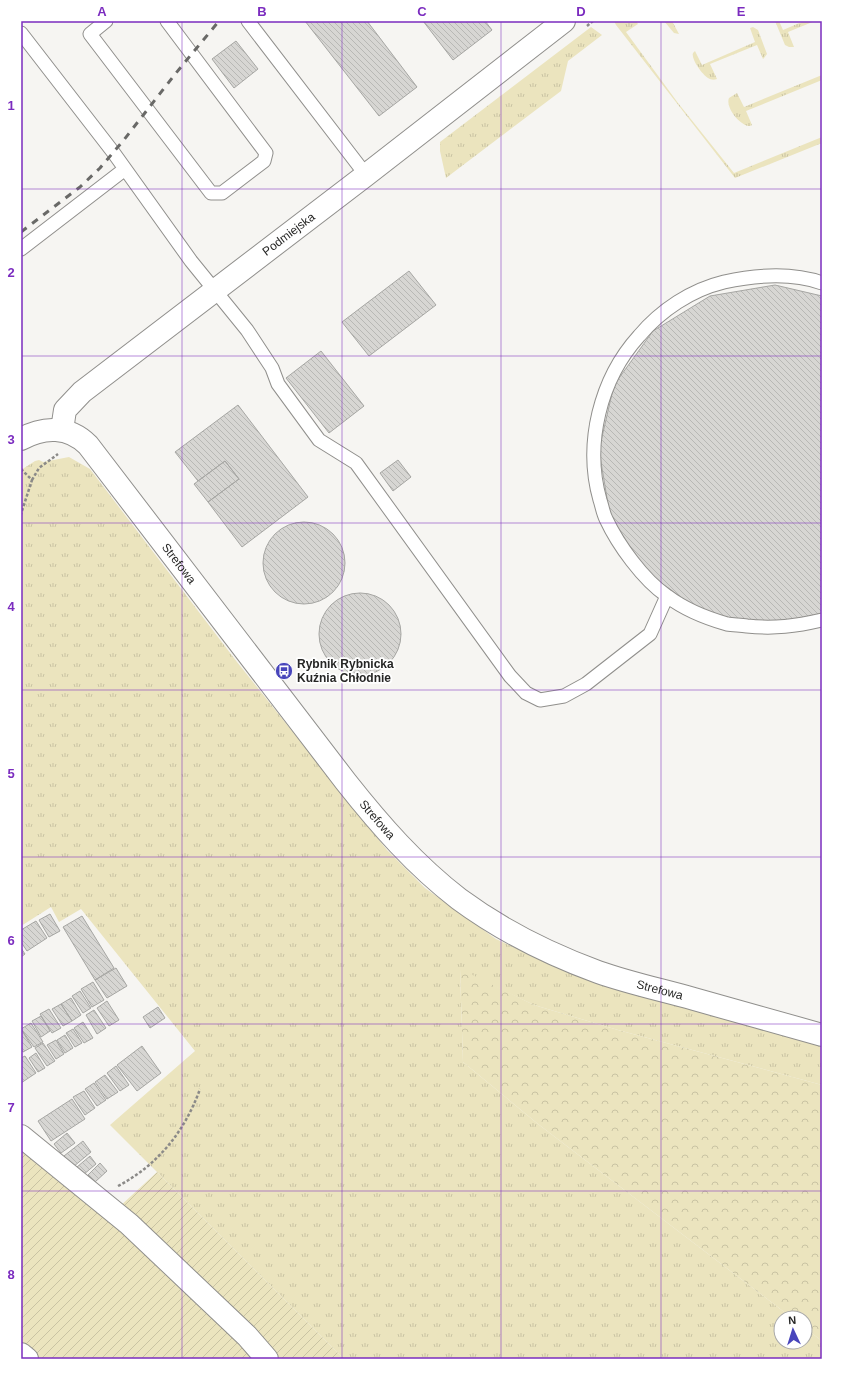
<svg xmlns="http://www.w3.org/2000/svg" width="843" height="1380" font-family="Helvetica,sans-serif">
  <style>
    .grass { fill: url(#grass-tufts) }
    .forest { fill: url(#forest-crowns) }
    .garden { fill: url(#garden-furrows) }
    .building { fill: url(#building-back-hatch); stroke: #a6a6a3 }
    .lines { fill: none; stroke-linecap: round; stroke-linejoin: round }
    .service-casing { stroke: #908f8c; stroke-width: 15 }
    .minor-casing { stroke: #908f8c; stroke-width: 24 }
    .tertiary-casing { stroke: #908f8c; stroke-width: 24 }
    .path { stroke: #8b8a88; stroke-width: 2.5; stroke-dasharray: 3 2; stroke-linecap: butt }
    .service { stroke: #fff; stroke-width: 13 }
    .minor { stroke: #fff; stroke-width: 22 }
    .tertiary { stroke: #fff; stroke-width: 22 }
    .rail { stroke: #696967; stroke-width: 3; stroke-dasharray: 7 7; stroke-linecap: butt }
    .grid { fill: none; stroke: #7b2cbf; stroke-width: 1; stroke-opacity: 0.55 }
    .labels { text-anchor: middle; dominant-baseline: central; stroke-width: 3.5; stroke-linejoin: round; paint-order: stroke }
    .street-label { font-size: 12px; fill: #262625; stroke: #fff }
    .poi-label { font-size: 12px; font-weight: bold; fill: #262625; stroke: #fff; text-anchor: start }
    .neatline { fill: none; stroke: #7b2cbf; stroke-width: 1.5 }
    .grid-label { font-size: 13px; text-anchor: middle; font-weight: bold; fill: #7b2cbf }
  </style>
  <defs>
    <pattern id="grass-tufts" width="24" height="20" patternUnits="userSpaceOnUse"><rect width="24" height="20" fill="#ebe4be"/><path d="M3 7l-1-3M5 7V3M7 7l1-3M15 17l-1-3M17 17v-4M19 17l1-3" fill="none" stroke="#c9c3a3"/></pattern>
    <pattern id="forest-crowns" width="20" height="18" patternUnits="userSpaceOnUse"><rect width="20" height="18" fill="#ebe4be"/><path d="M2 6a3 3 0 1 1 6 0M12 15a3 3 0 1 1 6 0" fill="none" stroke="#c9c3a3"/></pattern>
    <pattern id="garden-furrows" width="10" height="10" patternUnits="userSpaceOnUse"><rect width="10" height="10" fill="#ebe4be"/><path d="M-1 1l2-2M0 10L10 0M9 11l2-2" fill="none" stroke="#c9c3a3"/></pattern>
    <pattern id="building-back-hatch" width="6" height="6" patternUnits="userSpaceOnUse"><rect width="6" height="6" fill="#d7d6d3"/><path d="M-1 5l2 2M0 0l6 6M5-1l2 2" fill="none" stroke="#b8b8b5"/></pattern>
  </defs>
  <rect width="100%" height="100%" fill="#f6f5f2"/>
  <path class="grass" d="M614 21H636L638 24 626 32 678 103 734 173 822 137V143L735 178 616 25Z
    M664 21H672L679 34 674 33Z
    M775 21H779L783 30 804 21H815L788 32 794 47H789L785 45Z
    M591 27 602 35 568 61 561 91 446 178 440 151V142Z
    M753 27 758 30 767 54 764 58 763 59 757 45 710 64 717 79C714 80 711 80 708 78 702 74 691 59 693 53L695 51 702 65 755 42 750 28Z
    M822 75V80L746 111 752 125 750 126C740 126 725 107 729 98L737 93 744 107Z
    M69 457 90 469 237 662 387 850 425 888 496 939 558 968 822 1046V1085L618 1030 534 1005 460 970 463 1062 538 1124 792 1318H781V1342H805V1328L822 1341V1359H344L110 1125 195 1051 81 909 59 922 51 907 21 926V470L35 461 39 460 43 462Z"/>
  <path class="forest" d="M460 969 534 1005 618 1030 822 1085V1341L805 1328V1318H792L538 1124 463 1062Z"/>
  <path class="garden" d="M21 1128 118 1208 157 1172 344 1359H21Z"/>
  <path class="building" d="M305 21H367L417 87 379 116Z
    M423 21H485L492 30 453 60Z
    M236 41 258 69 234 88 212 59Z
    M409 271 436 305 369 356 342 322Z
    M775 285 822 296V616L765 626 700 611 646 572 610 516 599 450 614 385 653 331 710 296Z
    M321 351 364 406 329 433 286 378Z
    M238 405 308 497 242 547 208 502 239 479 225 461 198 481 175 452Z
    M398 460 411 477 393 491 380 473Z
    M225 461 239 479 208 502 194 484Z
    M263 563a41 41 0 1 1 82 0a41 41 0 1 1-82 0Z
    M319 634a41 41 0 1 1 82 0a41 41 0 1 1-82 0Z
    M50 914 60 931 49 937 39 920Z
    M82 916 114 968 95 980 63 927Z
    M36 921 47 938 27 951 21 942V930Z
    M21 948 25 954 21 957Z
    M116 968 127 986 107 998 95 980Z
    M93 982 104 1000 92 1007 81 989Z
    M80 991 91 1008 83 1013 72 996Z
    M71 998 81 1015 72 1021 61 1004Z
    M107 1001 119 1020 109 1026 97 1008Z
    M61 1004 72 1021 63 1026 52 1009Z
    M158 1007 165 1018 150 1028 143 1017Z
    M49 1009 61 1028 52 1033 40 1014Z
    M94 1010 106 1028 97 1034 86 1015Z
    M41 1016 50 1031 41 1037 32 1021Z
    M83 1022 93 1038 84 1043 74 1028Z
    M31 1023 43 1042 34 1047 21 1029Z
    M21 1029 32 1047 23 1052 21 1049Z
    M73 1029 82 1043 75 1047 66 1033Z
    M65 1035 73 1048 65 1053 57 1040Z
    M56 1040 64 1054 56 1059 47 1045Z
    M43 1043 55 1061 47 1066 35 1048Z
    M142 1046 161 1073 137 1091 117 1065Z
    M36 1053 45 1068 38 1072 29 1058Z
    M25 1056 36 1073 21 1083V1058Z
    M116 1066 129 1085 120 1091 107 1073Z
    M105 1075 118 1092 107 1099 95 1082Z
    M94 1083 106 1100 97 1106 85 1089Z
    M84 1091 95 1108 85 1115 73 1097Z
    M72 1099 85 1119 51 1141 38 1121Z
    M67 1133 75 1143 61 1153 54 1144Z
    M83 1141 91 1152 73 1167 64 1156Z
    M90 1156 96 1164 83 1175 77 1167Z
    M100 1163 107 1171 95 1182 88 1175Z"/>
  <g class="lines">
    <defs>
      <path id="service" d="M106 21 90 34 211 193H222L264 161 266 153 167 21
        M248 21 366 175
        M21 33 113 152 191 261 247 330 272 368 278 384 319 440 356 463 510 676 526 693 540 700 564 696 586 684 650 634 667 596
        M21 249 125 169
        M822 283C791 272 756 275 724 282 691 290 661 310 639 336 600 379 584 444 600 500 602 506 603 513 606 519 613 534 622 548 632 561 642 574 654 587 667 596 684 609 706 618 727 624 733 625 740 625 747 626 774 629 796 626 822 620"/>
      <g id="minor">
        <path id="s1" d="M62 430 65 410 82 392 366 175 564 21"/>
        <path d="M21 1136 129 1224 247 1336 267 1359"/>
        <path d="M21 1354 27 1359"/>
      </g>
      <g id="tertiary">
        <path id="s2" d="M21 439C44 426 69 426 88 445L346 782C380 825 415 865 459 899 501 930 549 954 598 972 629 983 662 990 694 999 737 1011 779 1023 822 1035"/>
      </g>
    </defs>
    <use href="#service" class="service-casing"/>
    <use href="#minor" class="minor-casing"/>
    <use href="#tertiary" class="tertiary-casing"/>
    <path class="path" d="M587 26 593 21
      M21 469 32 480 21 514
      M32 480 39 468 58 454
      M118 1186C158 1165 185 1131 200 1089"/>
    <use href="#service" class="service"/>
    <use href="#minor" class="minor"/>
    <use href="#tertiary" class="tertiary"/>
    <path class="rail" d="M21 232 80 187 100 168 123 141 176 73 219 21"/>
  </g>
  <path class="grid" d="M182 21V1359M342 21V1359M501 21V1359M661 21V1359M21 189H822M21 356H822M21 523H822M21 690H822M21 857H822M21 1024H822M21 1191H822"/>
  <defs>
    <symbol id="bus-disc" viewBox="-11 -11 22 22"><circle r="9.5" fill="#4845bb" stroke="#fff"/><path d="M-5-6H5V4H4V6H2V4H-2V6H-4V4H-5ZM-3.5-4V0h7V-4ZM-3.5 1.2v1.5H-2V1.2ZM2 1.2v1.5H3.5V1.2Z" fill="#fff"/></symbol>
  </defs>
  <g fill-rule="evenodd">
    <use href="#bus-disc" x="274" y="661" width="20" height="20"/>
  </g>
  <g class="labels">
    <g class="street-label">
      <text stroke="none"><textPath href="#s1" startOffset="305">Podmiejska</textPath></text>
      <text stroke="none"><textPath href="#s2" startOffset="222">Strefowa</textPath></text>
      <text stroke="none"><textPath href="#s2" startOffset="546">Strefowa</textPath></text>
      <text stroke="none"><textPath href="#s2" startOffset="882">Strefowa</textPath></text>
    </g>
    <g class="poi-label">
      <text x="297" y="664">Rybnik Rybnicka<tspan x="297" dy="14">Kuźnia Chłodnie</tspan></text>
    </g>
  </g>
  <rect width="843" height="1380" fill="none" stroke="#ffffff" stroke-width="44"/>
  <g transform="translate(793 1330) rotate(356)"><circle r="19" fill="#ffffff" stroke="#a8a8a8"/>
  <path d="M0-3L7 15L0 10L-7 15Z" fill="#4845bb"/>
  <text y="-6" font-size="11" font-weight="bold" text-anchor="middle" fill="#262625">N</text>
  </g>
  <rect x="22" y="22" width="799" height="1336" class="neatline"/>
  <g class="grid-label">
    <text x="102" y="16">A</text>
    <text x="262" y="16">B</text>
    <text x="422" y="16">C</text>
    <text x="581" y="16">D</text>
    <text x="741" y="16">E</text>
    <text x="11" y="110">1</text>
    <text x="11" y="277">2</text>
    <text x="11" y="444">3</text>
    <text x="11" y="611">4</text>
    <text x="11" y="778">5</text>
    <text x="11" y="945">6</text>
    <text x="11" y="1112">7</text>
    <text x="11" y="1279">8</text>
  </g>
</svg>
